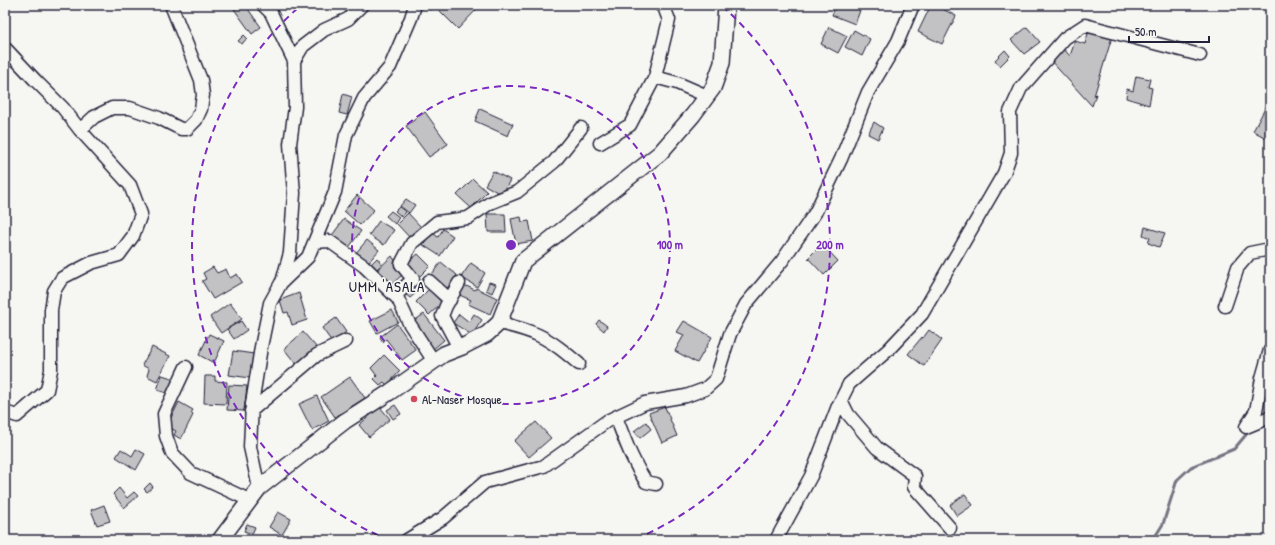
<svg xmlns="http://www.w3.org/2000/svg" width="1275" height="545" font-family="'Patrick Hand',sans-serif">
  <style>
    .lines { fill: none; stroke-linecap: round; stroke-linejoin: round }
    .stream { stroke: #757583; stroke-width: 3 }
    .building { fill: #c2c2c4; stroke: #22223b }
    .minor-casing { stroke: #22223b; stroke-width: 15 }
    .tertiary-casing { stroke: #22223b; stroke-width: 18 }
    .minor { stroke: #f6f6f2; stroke-width: 12 }
    .tertiary { stroke: #f6f6f2; stroke-width: 15 }
    .ring { fill: none; stroke: #7b2cbf; stroke-width: 2; stroke-dasharray: 7 5 }
    .poi-dot { fill: #d1495b; stroke: #f6f6f2; stroke-width: 1.5 }
    .labels { text-anchor: middle; dominant-baseline: central; stroke-width: 3.5; stroke-linejoin: round; paint-order: stroke }
    .poi-label { font-size: 13px; fill: #22223b; stroke: #f6f6f2; text-anchor: start }
    .quarter-label { font-size: 15px; letter-spacing: 1px; fill: #22223b; stroke: #f6f6f2 }
    .centre { fill: #7b2cbf; stroke: #f6f6f2; stroke-width: 2 }
    .ring-label { font-size: 12px; text-anchor: middle; font-weight: bold; fill: #7b2cbf; stroke: #f6f6f2; stroke-width: 3.5; stroke-linejoin: round; paint-order: stroke }
  </style>
  <rect width="100%" height="100%" fill="#f6f6f2"/>
  <filter id="ink" filterUnits="userSpaceOnUse"><feTurbulence type="fractalNoise" baseFrequency=".025" numOctaves="2"/><feDisplacementMap in="SourceGraphic" scale="8" xChannelSelector="R" yChannelSelector="G"/><feConvolveMatrix kernelMatrix="1 2 1 2 8 2 1 2 1" color-interpolation-filters="sRGB"/></filter>
  <g filter="url(#ink)">
    <g class="lines">
      <path class="stream" d="M1153 540 1163 524 1177 480 1191 467 1234 449 1250 430"/>
    </g>
    <path class="building" d="M239 5H245L261 27 252 34 234 9Z
      M424 5H472L476 10 458 29 435 6 430 10Z
      M836 5H862L855 24 832 15Z
      M931 5H935L956 16 942 44 918 32Z
      M829 27 847 36 838 53 821 44Z
      M1027 27 1040 42 1024 54 1011 40Z
      M854 30 870 39 862 56 845 47Z
      M1089 30 1112 37 1094 96 1096 94 1092 106 1049 59 1061 46 1070 56 1075 41 1085 44Z
      M244 35 247 38 242 44 238 41Z
      M1005 50 1010 56 1000 66 995 60Z
      M1136 76 1150 79 1148 87 1152 88 1149 105 1126 98 1127 89 1133 91Z
      M343 94 352 97 347 115 339 113Z
      M1270 99V140L1253 131Z
      M480 109 513 124 508 136 475 121Z
      M425 112 448 144 429 157 406 126Z
      M874 122 883 128 878 139 868 134Z
      M493 171 510 180 502 195 485 185Z
      M473 179 487 192 471 208 457 195Z
      M357 195 374 210 360 225 344 211Z
      M406 199 415 205 409 213 400 206Z
      M399 207 406 212 402 217 395 211Z
      M391 211 399 217 395 224 386 216Z
      M408 213 421 227 410 238 397 224Z
      M487 214H505L506 232H488Z
      M521 217 522 222 529 221 533 241 516 244 511 219Z
      M344 219 361 231 347 250 330 238Z
      M379 221 394 230 384 245 369 235Z
      M1145 227 1165 233 1159 247 1148 243 1150 238 1143 235Z
      M443 229 453 236 440 256 423 245 431 232 438 237Z
      M367 240 379 250 367 264 355 254Z
      M822 244 838 261 824 275 808 258Z
      M418 254 430 266 417 279 405 265Z
      M392 256 396 262 394 264 403 274 389 287 375 272Z
      M377 258 382 264 375 271 369 266Z
      M441 262 457 275 445 291 429 278Z
      M471 263 485 273 477 287 461 277Z
      M213 267 217 273 226 269 230 278 237 274 242 282 213 299 202 281 206 279 203 273Z
      M489 282 496 284 492 293 486 290Z
      M462 284 475 290 476 288 497 298 490 314 468 304 471 300 457 294Z
      M413 287 417 292 410 298 405 294Z
      M429 289 442 303 429 315 416 302Z
      M299 293 307 320 292 325 288 312 284 313 280 300Z
      M230 303 242 319 221 333 210 317Z
      M392 310 398 322 377 333 370 321Z
      M424 314 444 340 432 350 411 323Z
      M459 314 469 322 474 314 482 320 472 335 453 323Z
      M336 318 346 332 332 342 322 328Z
      M599 320 607 326 604 331 596 324Z
      M241 321 247 330 234 339 227 329Z
      M684 321 712 337 697 363 675 351 684 335 677 332Z
      M397 324 416 350 402 360 386 339 383 342 380 337Z
      M929 330 942 340 924 366 908 354 922 337 923 338Z
      M303 332 317 348 297 365 284 349Z
      M209 334 224 341 214 363 199 355Z
      M152 347 170 356 157 381 147 376 149 369 142 365Z
      M233 351 254 354 250 378 229 375Z
      M384 355 400 371 387 385 384 382 380 385 374 379 377 376 371 368Z
      M162 375 175 379 170 394 157 390Z
      M205 376H215V381L227 382 226 404 204 403Z
      M350 377 365 398 335 417 321 397Z
      M229 385 247 386 244 411 227 410Z
      M317 396 329 421 312 430 299 404Z
      M179 402 193 410 191 413 193 415 181 439 174 435 176 431 167 426Z
      M395 405 401 414 393 419 387 410Z
      M380 407 390 419 369 437 359 425Z
      M665 407 677 436 662 443 649 413Z
      M536 422 551 438 529 457 514 441Z
      M646 422 651 429 640 438 634 431Z
      M121 449 132 456 136 449 145 454 136 470 116 457Z
      M150 483 153 487 147 492 144 489Z
      M119 488 127 498 134 492 138 496 124 508 113 494Z
      M965 494 973 505 957 516 950 505Z
      M104 505 110 521 97 525 91 510Z
      M278 512 291 519 282 535 269 527Z
      M247 524 255 527 252 534 244 531Z
      M233 535 241 540H230Z"/>
    <g class="lines">
      <defs>
        <path id="minor" d="M263 5 271 13 294 61
          M5 48 36 81 63 108 80 130 130 185 141 214 133 236 119 255 91 263 62 278 54 291 51 310V370L47 390 17 416 5 412
          M655 77 677 83 707 96
          M80 130 94 117 112 108H130L159 118 181 129H187L196 120 201 109 203 95 201 80 171 5
          M600 143 630 125 655 77 669 20 664 7 660 5
          M315 242 329 241 364 266 395 296 398 299 409 323 433 360
          M429 281 450 300
          M282 282 290 253 294 193 290 144 295 107 294 61 303 46 324 30 348 19 362 5
          M395 296 413 279 401 264 412 243 437 222 468 218 490 203 517 192 554 162 581 128
          M1225 306 1238 267 1250 253 1270 249
          M499 323C512 326 525 329 538 335 553 342 566 353 579 364
          M459 348 442 316 446 306 459 283
          M1270 350 1262 378 1256 411 1246 427 1270 417
          M186 367 164 414 166 436 172 453 191 473 249 500
          M841 400 848 414 877 448 915 476 914 487 950 528
          M251 411 317 355 346 341
          M616 417C625 440 632 461 646 482L656 484
          M259 488 250 447 252 404 261 347 270 303 281 283 308 257 335 192 346 135 364 98 390 67 411 18 415 5
          M407 540 443 518 485 482 544 466 607 421 645 403 686 396 705 389 716 379 730 334 746 304 782 261 815 213 841 159 868 92 898 41 913 5
          M776 540 811 476 838 406 849 384 888 350 922 314 1004 173 1011 153 1010 112 1021 88 1065 38 1085 25 1200 55"/>
        <path id="tertiary" d="M220 540 259 488 345 421 390 392 444 354 462 347 487 334 499 323 523 261 660 153 693 115 713 88 722 63 726 5"/>
      </defs>
      <use href="#minor" class="minor-casing"/>
      <use href="#tertiary" class="tertiary-casing"/>
      <use href="#minor" class="minor"/>
      <use href="#tertiary" class="tertiary"/>
    </g>
  </g>
  <g class="ring">
    <circle cx="511" cy="245" r="159"/>
    <path d="M389 540A319 319 0 0 1 300 6M722 6A319 319 0 0 1 633 540"/>
  </g>
  <circle class="poi-dot" cx="414" cy="399" r="4"/>
  <g class="labels">
    <g class="poi-label">
      <text x="422" y="399">Al-Naser Mosque</text>
    </g>
    <g class="quarter-label">
      <text x="387" y="286">UMM 'ASALA</text>
    </g>
  </g>
  <circle cx="511" cy="245" r="6" class="centre"/>
  <g class="ring-label">
    <text x="670" y="249">100 m</text>
    <text x="830" y="249">200 m</text>
  </g>
  <rect width="1275" height="545" fill="none" stroke="#f6f6f2" stroke-width="20"/>
  <rect x="10" y="10" width="1255" height="525" fill="none" stroke="#22223b" stroke-width="1.5" filter="url(#ink)"/>
  <path d="M1129 36v6h80v-6" fill="none" stroke="#22223b" stroke-width="2"/>
  <text x="1135" y="36" font-size="12" fill="#22223b" stroke="#f6f6f2" stroke-width="3" paint-order="stroke">50 m</text>
</svg>
